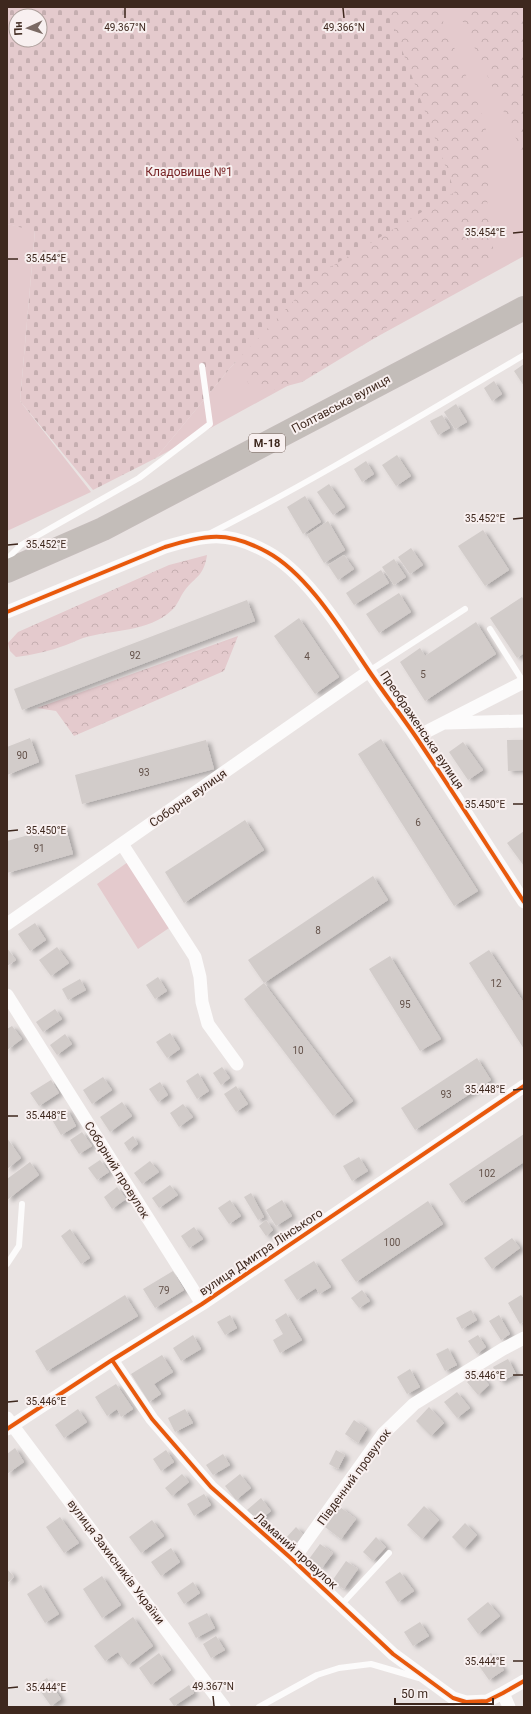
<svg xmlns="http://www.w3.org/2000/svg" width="531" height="1714" font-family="Roboto,sans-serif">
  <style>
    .green { fill: #e4cacd }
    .forest { fill: url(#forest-crowns) }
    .cemetery { fill: url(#cemetery-stones); fill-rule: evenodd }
    .building { fill: #d2ccca; filter: url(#shadow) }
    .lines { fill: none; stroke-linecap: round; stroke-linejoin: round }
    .highway-casing { stroke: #c5bdbb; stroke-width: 24 }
    .lane { stroke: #fcfbfb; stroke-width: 6 }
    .street { stroke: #fcfbfb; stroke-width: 13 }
    .highway { stroke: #c3bdb9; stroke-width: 22 }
    .cycleway-casing { stroke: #f8f0f0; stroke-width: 6 }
    .cycleway { stroke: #e8590c; stroke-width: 4 }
    .ticks { fill: none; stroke: #3e281e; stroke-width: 1.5 }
    .labels { text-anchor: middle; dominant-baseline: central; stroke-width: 4; stroke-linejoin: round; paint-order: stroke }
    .number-label { font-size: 10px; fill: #64524a }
    .shield { fill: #f8f0f0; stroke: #76645d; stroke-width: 1 }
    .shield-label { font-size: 11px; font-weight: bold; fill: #3e281e }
    .park-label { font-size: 12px; fill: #782527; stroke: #f8f0f0 }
    .street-label { font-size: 12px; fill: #3e281e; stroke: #f8f0f0 }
    .ticks-label { font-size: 10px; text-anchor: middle; fill: #3e281e; stroke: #f8f0f0; stroke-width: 4; stroke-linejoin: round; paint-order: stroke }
  </style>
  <defs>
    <pattern id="forest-crowns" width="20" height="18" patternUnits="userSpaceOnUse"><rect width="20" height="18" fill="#e4cacd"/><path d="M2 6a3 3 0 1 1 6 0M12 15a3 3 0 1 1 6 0" fill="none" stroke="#c5aeb0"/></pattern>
    <pattern id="cemetery-stones" width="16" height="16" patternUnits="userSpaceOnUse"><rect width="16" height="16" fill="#e4cacd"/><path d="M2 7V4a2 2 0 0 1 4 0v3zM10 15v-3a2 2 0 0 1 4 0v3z" fill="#c5aeb0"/></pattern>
    <filter id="shadow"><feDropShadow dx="4.5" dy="2.5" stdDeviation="2" flood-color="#0004"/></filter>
  </defs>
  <rect width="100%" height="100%" fill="#e9e3e2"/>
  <path class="green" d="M386 7H524V256L156 458 231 367 319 274Z
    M7 224 35 230 20 401 91 492 7 531Z
    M128 862 172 926 138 949 97 884Z"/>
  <path class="forest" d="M89 7H435L443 21 481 111 490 145 487 209 493 225V258L460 290 400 315 378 336 302 382 268 391 250 386 233 357Z
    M456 7H524V156Z
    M207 555C204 576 196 576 185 590 180 596 178 605 172 610 148 633 112 629 83 638 77 640 72 643 66 645 50 651 32 655 16 657L10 651 8 643 18 632 169 565Z
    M238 636 224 671 74 736 56 711 37 708Z"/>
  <path class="cemetery" d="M7 7H386L455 192 319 274 231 367 156 458 93 490 20 401 35 231 7 224ZM16 16H40V40H16Z"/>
  <path class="building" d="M524 364V386L514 371Z
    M494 381 502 394 492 401 484 388Z
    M456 404 467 422 455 429 444 412Z
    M442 415 450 428 438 435 430 421Z
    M397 455 411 476 396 486 382 465Z
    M366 461 374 474 362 482 354 469Z
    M329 484 345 507 333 515 317 492Z
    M305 496 321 522 303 534 287 507Z
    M328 521 345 550 324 563 307 535Z
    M483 530 509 570 485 586 458 546Z
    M411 548 423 565 410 574 398 557Z
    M344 555 354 569 338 580 328 565Z
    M394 559 406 577 394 585 382 567Z
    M381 570 389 583 354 605 346 593Z
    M399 593 411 612 379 633 366 614Z
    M522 597 524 600V653L517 658 490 618Z
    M247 600 255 621 22 710 14 689Z
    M299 618 339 677 315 694 274 636Z
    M476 622 496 654 425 701 400 662 420 648 425 656Z
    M30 738 39 762 7 775V747Z
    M381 739 478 891 454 906 358 754Z
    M206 740 214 769 82 804 75 775Z
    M507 740H524V770L508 771Z
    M463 742 483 770 468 780 449 752Z
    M245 820 264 850 184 903 165 872Z
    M65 825 73 854 7 873V841Z
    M524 831V866L507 843Z
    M373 876 388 900 264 983 248 960Z
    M35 923 46 940 30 951 18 934Z
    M57 947 69 963 51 976 39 960Z
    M7 948 16 960 7 966Z
    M489 950 524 1003V1049L469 963Z
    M390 956 441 1039 420 1051 369 969Z
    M158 977 167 991 155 999 146 985Z
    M80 979 86 990 68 1000 62 989Z
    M264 983 353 1101 333 1116 244 999Z
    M55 1009 62 1019 43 1032 36 1022Z
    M12 1026 22 1039 7 1050V1029Z
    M170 1033 180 1049 167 1058 156 1042Z
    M65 1034 72 1044 57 1055 50 1045Z
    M477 1058 491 1080 415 1130 401 1108Z
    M222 1067 230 1078 221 1085 213 1073Z
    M198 1073 209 1091 197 1099 186 1081Z
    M103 1077 112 1090 92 1104 83 1090Z
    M51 1080 59 1093 39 1106 30 1093Z
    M160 1082 168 1095 158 1102 149 1089Z
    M236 1086 248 1104 236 1112 224 1094Z
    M122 1102 132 1116 110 1132 100 1117Z
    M183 1104 193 1117 179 1127 170 1113Z
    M67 1109 76 1126 61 1135 51 1118Z
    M82 1132 92 1146 79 1154 70 1140Z
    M524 1134V1162L462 1203 449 1184Z
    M133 1136 138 1144 129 1151 124 1143Z
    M7 1138 21 1158 7 1169Z
    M359 1157 368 1171 352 1181 343 1166Z
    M100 1160 109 1172 97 1180 88 1168Z
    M150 1161 159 1172 142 1184 134 1173Z
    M30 1162 39 1175 7 1200V1179Z
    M170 1185 178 1195 159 1208 152 1198Z
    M117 1187 126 1199 112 1209 104 1197Z
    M251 1193 264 1217 258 1220 244 1197Z
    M230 1200 241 1216 229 1224 218 1208Z
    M282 1200 292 1216 276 1226 266 1210Z
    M428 1201 443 1224 356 1282 341 1260Z
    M266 1220 273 1230 266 1236 259 1226Z
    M194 1227 203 1239 189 1248 181 1236Z
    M70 1229 90 1258 81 1264 61 1236Z
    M512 1238 520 1248 492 1269 484 1258Z
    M314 1261 331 1287 319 1294 316 1288 297 1300 284 1280Z
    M173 1271 184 1290 155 1308 143 1289Z
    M362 1290 370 1301 359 1308 351 1298Z
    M125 1295 138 1316 47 1371 35 1351Z
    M521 1295 524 1299V1321L520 1324 508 1303Z
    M471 1310 477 1320 462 1329 456 1318Z
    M286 1313 302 1340 280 1353 273 1340 283 1334 275 1320Z
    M230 1315 237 1328 225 1335 217 1322Z
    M499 1315 510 1334 501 1340 489 1321Z
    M193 1335 201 1349 181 1361 173 1348Z
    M478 1335 486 1347 477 1354 468 1341Z
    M448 1348 457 1365 445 1371 436 1354Z
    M162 1355 173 1372 154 1384 161 1394 149 1402 131 1374Z
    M508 1359 516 1374 500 1382 493 1367Z
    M410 1369 420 1387 407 1394 397 1377Z
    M479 1373 489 1385 478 1395 467 1382Z
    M116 1384 133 1409 121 1417 117 1409 107 1416 95 1397Z
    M457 1392 470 1408 457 1418 444 1402Z
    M429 1407 444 1423 431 1436 416 1421Z
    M78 1409 87 1422 64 1438 55 1425Z
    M185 1409 193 1423 175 1432 168 1418Z
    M354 1420 367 1429 358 1443 345 1434Z
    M15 1448 24 1462 7 1474V1454Z
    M166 1450 174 1462 161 1471 153 1459Z
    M336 1450 345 1455 338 1469 329 1464Z
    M223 1454 230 1465 213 1475 206 1465Z
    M182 1474 189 1482 172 1496 165 1488Z
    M240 1474 251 1488 236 1500 225 1486Z
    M204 1494 211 1505 194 1516 187 1504Z
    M261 1498 271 1511 257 1522 247 1510Z
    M424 1506 439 1520 422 1539 407 1525Z
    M340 1507 356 1519 341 1539 325 1527Z
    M60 1517 79 1543 64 1553 46 1527Z
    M152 1520 164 1536 141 1553 129 1537Z
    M465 1523 477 1535 464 1549 452 1537Z
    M296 1527 305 1536 293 1549 284 1540Z
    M376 1537 386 1547 373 1561 363 1552Z
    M320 1544 333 1553 322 1568 309 1559Z
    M171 1548 180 1562 161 1576 151 1562Z
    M346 1561 358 1569 344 1589 332 1581Z
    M7 1569 14 1577 7 1583Z
    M400 1572 414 1591 398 1602 385 1582Z
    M102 1576 121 1605 102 1618 83 1589Z
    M193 1582 200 1593 184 1604 177 1593Z
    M41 1585 59 1614 45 1623 27 1594Z
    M488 1602 500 1616 478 1634 467 1619Z
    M207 1613 215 1628 196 1638 188 1623Z
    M133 1617 153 1646 128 1665 118 1652 105 1661 94 1646Z
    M420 1622 429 1636 413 1646 404 1632Z
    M216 1636 225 1650 211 1658 203 1644Z
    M159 1653 171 1670 151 1685 139 1668Z
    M491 1653 504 1670 489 1680 477 1663Z
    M47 1678 61 1699 51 1706 36 1685Z
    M189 1685 194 1693 174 1706 169 1699Z"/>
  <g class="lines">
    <defs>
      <path id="highway" d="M7 571 103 529 524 308"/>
    </defs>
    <use href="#highway" class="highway-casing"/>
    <path class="lane" d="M209 534C317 479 420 416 524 355
      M7 559 21 545 139 478 210 424 202 366
      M490 629 524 683
      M369 671 465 609
      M7 1264 19 1246 22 1204
      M341 1605 389 1553
      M259 1707 317 1675 339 1668 371 1664 419 1678"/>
    <path class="street" d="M7 612 165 547C206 535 227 530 267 552 308 574 343 633 369 671 384 693 401 715 416 737 453 792 488 847 524 902
      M446 723 524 721
      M416 737 524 682
      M122 844 195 957 200 977 202 1002 208 1024 237 1064
      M7 924 369 671
      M7 995 202 1304
      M112 1360 152 1419 211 1487 293 1560 393 1654 453 1698 466 1702 487 1701 503 1693 524 1681
      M7 1418 224 1707
      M7 1429 112 1360 202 1304 524 1086
      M293 1560 383 1434 414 1404 503 1349 524 1338
      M503 1693 509 1707"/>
    <use href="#highway" class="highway"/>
    <defs>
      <path id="cycleway" d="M7 612 165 547C206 535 227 530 267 552 308 574 343 633 369 671 384 693 401 715 416 737 453 792 488 847 524 902
        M112 1360 152 1419 211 1487 293 1560 393 1654 453 1698 466 1702 487 1701 503 1693 524 1681
        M7 1429 112 1360 202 1304 524 1086"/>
    </defs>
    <use href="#cycleway" class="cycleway-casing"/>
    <use href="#cycleway" class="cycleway"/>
  </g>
  <path class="ticks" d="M125 8V18M343 8 344 18M513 233 523 232M8 259H18M513 519 523 518M8 545 18 544M513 804H523M8 831 18 830M513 1090 523 1089M8 1116H18M513 1375H523M8 1402 18 1401M513 1661H523M8 1688 18 1687M213 1696 214 1706"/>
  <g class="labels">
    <g class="number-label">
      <text x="135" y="655">92</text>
      <text x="307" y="656">4</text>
      <text x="423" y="674">5</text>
      <text x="22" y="755">90</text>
      <text x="144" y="772">93</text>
      <text x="418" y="822">6</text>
      <text x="39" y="848">91</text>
      <text x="318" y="930">8</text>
      <text x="496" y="983">12</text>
      <text x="405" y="1004">95</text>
      <text x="298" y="1050">10</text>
      <text x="446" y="1094">93</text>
      <text x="487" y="1173">102</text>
      <text x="392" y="1242">100</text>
      <text x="164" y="1290">79</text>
    </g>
    <rect class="shield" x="249" y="434" width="36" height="18" rx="3"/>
    <g class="shield-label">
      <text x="267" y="443">М-18</text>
    </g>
    <g class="park-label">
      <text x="189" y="172">Кладовище №1</text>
    </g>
    <g class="street-label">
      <text transform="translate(341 404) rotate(-28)">Полтавська вулиця</text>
      <text transform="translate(422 730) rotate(56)">Преображенська вулиця</text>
      <text transform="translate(188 798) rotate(-35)">Соборна вулиця</text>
      <text transform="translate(117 1170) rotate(58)">Соборний провулок</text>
      <text transform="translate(261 1252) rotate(-34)">вулиця Дмитра Лінського</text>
      <text transform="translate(354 1477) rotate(-54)">Південний провулок</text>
      <text transform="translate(296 1551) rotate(42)">Ламаний провулок</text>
      <text transform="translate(116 1562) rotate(53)">вулиця Захисників України</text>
    </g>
  </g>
  <g class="ticks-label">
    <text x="125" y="31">49.367°N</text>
    <text x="344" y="31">49.366°N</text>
    <text x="485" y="236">35.454°E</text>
    <text x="46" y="262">35.454°E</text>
    <text x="485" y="522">35.452°E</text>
    <text x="46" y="548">35.452°E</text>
    <text x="485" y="808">35.450°E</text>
    <text x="46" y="834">35.450°E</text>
    <text x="485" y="1093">35.448°E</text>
    <text x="46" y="1119">35.448°E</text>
    <text x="485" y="1379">35.446°E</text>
    <text x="46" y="1405">35.446°E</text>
    <text x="485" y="1665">35.444°E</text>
    <text x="213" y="1690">49.367°N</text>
    <text x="46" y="1691">35.444°E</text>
  </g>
  <rect width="531" height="1714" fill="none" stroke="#3e281e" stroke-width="16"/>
  <g transform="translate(28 28) rotate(267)"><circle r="19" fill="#f8f0f0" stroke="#aea09c"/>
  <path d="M0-3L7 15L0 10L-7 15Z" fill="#7a6963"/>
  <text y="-6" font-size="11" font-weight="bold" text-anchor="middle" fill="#3e281e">Пн</text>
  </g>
  <path d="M395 1698v6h98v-6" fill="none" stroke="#3e281e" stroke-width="2"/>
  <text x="401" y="1698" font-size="12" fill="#3e281e" stroke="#f8f0f0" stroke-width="3" paint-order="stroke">50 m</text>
</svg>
